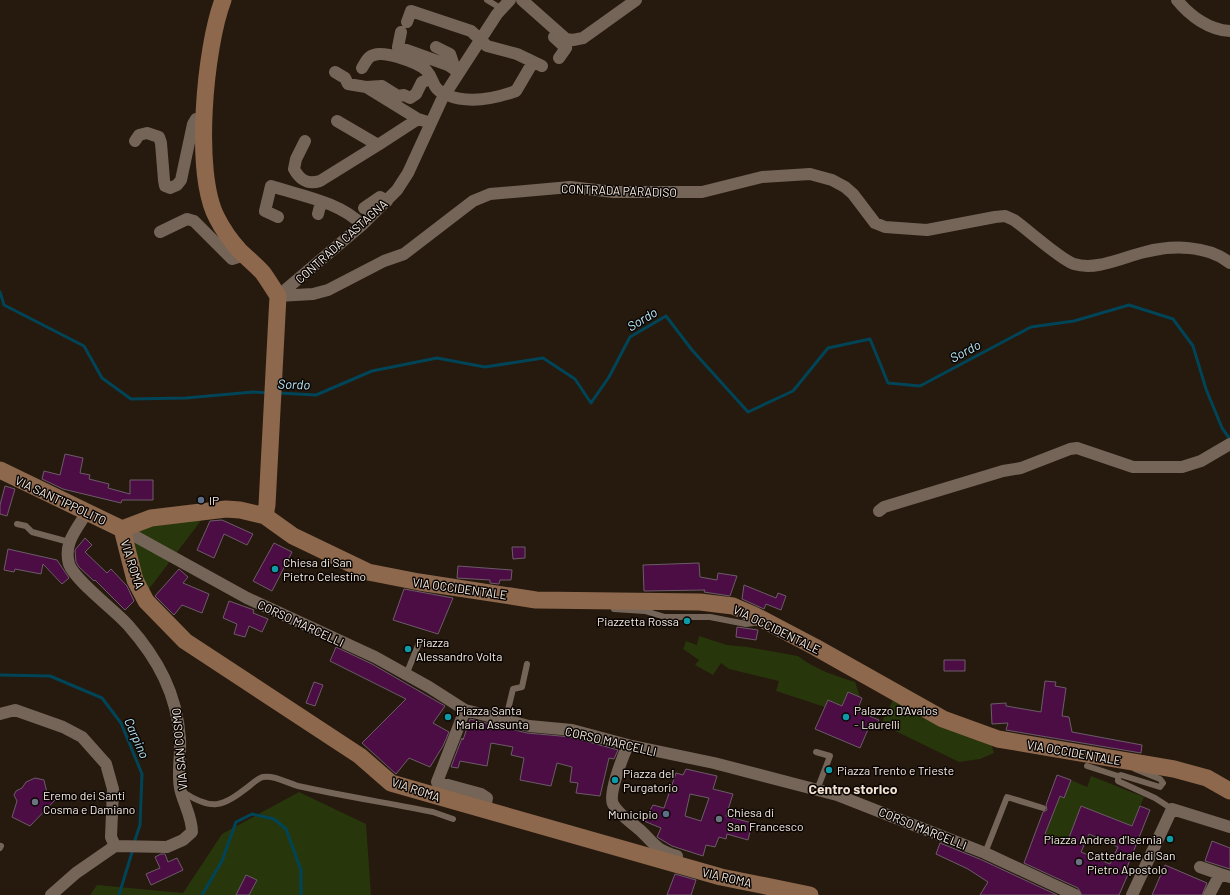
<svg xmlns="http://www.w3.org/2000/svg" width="1230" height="895" font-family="Barlow,sans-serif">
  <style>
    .green { fill: #28360c }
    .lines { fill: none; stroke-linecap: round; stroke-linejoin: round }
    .stream { stroke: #004557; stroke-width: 3 }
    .building { fill: #4b0d44; stroke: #6c5c68; fill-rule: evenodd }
    .lane { stroke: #746558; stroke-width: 6 }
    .street { stroke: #746558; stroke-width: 12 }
    .secondary { stroke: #8d684c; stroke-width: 17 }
    .service-dot { fill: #5c6f8a; stroke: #0b0603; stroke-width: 1.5 }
    .culture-dot { fill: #0f9aa8; stroke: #0b0603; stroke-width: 1.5 }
    .worship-dot { fill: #6b7280; stroke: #0b0603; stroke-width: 1.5 }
    .labels { text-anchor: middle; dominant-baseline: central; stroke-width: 3; stroke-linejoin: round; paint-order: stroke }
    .street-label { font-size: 12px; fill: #f6ece5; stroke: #0b0603 }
    .poi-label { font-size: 12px; fill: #f6ece5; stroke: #0b0603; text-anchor: start }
    .water-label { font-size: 13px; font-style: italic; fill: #b6e9fb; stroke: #0b0603 }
    .quarter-label { font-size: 14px; font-weight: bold; fill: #f2e0d1; stroke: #0b0603 }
  </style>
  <rect width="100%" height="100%" fill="#26190e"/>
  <path class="green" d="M206 514 146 593 131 534 137 527Z
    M699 636 727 645 748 647 798 656C814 669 836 676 855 682L860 697 848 692 842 706 828 700 825 707 776 691 779 681 729 669 721 663 713 675 695 665 699 660 683 649 686 641 697 645Z
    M894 698 992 746 994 753 980 759 959 762 881 724Z
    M1091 776 1144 797 1132 826 1081 806 1067 843 1045 834 1060 796 1064 798 1071 780 1087 787Z
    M299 792 366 824 371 895H90L97 885 183 893 222 834Z"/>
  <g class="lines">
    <path class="stream" d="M0 292 4 305 84 346 102 378 131 399 186 398 253 392 269 393
      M278 393 316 395 372 371 437 358 485 367 543 358 575 379 591 403 609 377 630 337 666 316 692 350 748 412 793 391 828 348 870 339 888 383 920 386 1031 327 1074 321 1129 305 1173 319 1193 346 1206 389 1222 428 1230 439
      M0 675 50 676 102 698 121 723 142 774 140 825 134 843
      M119 895 133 849
      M202 895 222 861 236 822 252 814 274 819 286 829 301 870V895"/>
  </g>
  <path class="building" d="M65 454 83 458 80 473 90 475 89 479 109 484 108 488 130 494V480H153V500H122L121 503 63 489 42 479 44 471 60 475Z
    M5 486 15 489 7 516 0 514V505Z
    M222 520 253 534 247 545 224 534 214 558 197 550 210 521Z
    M85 538 92 545 85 552 107 573 111 569 127 586 134 601 125 610 95 580 94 581 79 567 76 562 75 550Z
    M274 543 292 552 272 591 253 581Z
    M512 547H525V558L513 559Z
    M8 549 57 560 69 578 62 584 43 564 41 574 15 569 14 572 4 570Z
    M699 563 700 577 717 580 718 573 737 576 730 596 704 592 705 590 644 591 643 565Z
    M458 566 512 570 511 580H500L499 584 490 583V580L457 578Z
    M179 569 188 577 183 583 209 594 202 613 182 605 174 615 155 596Z
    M744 585 776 598 778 593 786 596 781 610 766 604 764 609 742 599Z
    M404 589 453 598 438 634 393 620Z
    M229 601 254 610 253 613 268 619 262 632 249 626 245 637 234 634 237 624 223 618Z
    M737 627 758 630 756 640 736 637Z
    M336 647 372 664 445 706 433 723 449 732 443 746 430 767 409 758 396 774 362 743 406 699 330 661Z
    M944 660H965V671H944Z
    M1045 681 1056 682 1055 686 1066 688 1062 716 1069 717 1072 732 1142 745 1141 753 1006 730 1008 723 992 724 991 704 1006 703V706L1041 712Z
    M314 682 323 685 315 706 306 703Z
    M848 692 862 698 857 711 879 720 875 729 869 727 860 748 815 729 828 700 842 706Z
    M470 719 527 733 571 737 618 750 614 759 609 758 600 796 576 793 578 783 570 782 572 767 557 763 551 786 520 780 524 758 511 755 513 747 491 743 487 766 460 761 458 768 451 767 462 738 463 740Z
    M686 769 717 776 713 789 733 794 726 816 752 823 748 840 727 834 726 839 719 837 715 847 706 845 703 856 672 846 657 837 661 828 644 821 653 805 664 808 676 773 683 775ZM690 794 709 798 701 821 685 816Z
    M1057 775 1071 780 1064 798 1060 796 1045 834 1067 843 1081 806 1132 826 1140 806 1150 810 1126 870 1129 872 1119 895H1082L1078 888 1024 863 1043 812 1047 810 1046 805ZM1089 834 1118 847 1110 864 1081 852Z
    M35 778 44 780 47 793 57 798 30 826 12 817 17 801 14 795 16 791 22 788 26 782Z
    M1212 841 1230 848V869L1205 861Z
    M940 843 982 860 1057 895H980L988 882 968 869 936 854Z
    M161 854H165L168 862 177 858 183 870 151 885 146 874 160 868 155 857Z
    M1165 865 1207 883 1202 895H1152Z
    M675 874 696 880 691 895H667Z
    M246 875 257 880 249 895H236Z"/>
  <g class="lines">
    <path class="lane" d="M487 0 502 9
      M17 524 26 526 32 532 69 542
      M651 608 646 609 645 611 665 617H710L746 624 760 622
      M614 609 645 611
      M406 675 419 643
      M505 722 513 689 522 687 527 664
      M816 752 830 756 817 790
      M1087 766 1118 776
      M1118 776 1121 775 1160 787 1163 783 1160 779 1135 769
      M1118 776V781L1120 782 1155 798 1172 809
      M183 792C212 811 222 807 248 787 252 784 258 778 263 777 275 775 287 783 298 786 343 796 388 803 433 812L453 819
      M0 848 1 846
      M985 853 1007 797 1043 808"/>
    <path class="street" d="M522 0 566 39 573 40 583 38 636 0
      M1177 0C1190 16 1209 30 1230 31
      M407 22 411 11 471 31 487 46 517 54 542 66
      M401 32 398 47 448 65 454 69
      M554 37 566 48 559 58
      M436 47 450 54 456 72
      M362 68C365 63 368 56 374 55 385 51 417 62 426 70 436 81 430 88 447 95 469 104 494 99 516 91L533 62
      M335 72 345 78 348 84 366 87 418 119 431 123
      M366 87 382 86 398 96 404 95 410 98 416 94 422 82 431 79
      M337 121 378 145 418 119
      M135 141 139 135 147 133 159 137 161 143 164 180 165 186 170 188 177 185 181 180 193 124 196 119H205
      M305 141 296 159 294 169C300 180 307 185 320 181L378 145
      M364 208 380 197 387 201
      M318 214 321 202
      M278 217 265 211 271 186C302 196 340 202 362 225
      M160 232 187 219 194 221 232 259 245 255
      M278 296 313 294 328 290 384 261 404 254 473 201 490 194 570 187 614 192H702L762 177 810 174 832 180 845 187 853 194 875 223 885 227 927 230 995 217 1005 216 1014 220C1027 229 1061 260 1074 264 1097 271 1123 257 1145 252 1172 245 1208 245 1230 263
      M278 296 362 225 397 190 408 173 442 99 497 14 510 0
      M879 511 884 507 1003 471 1021 468 1070 449 1077 448 1133 467H1182L1201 461 1230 444
      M122 529 247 598 375 657 429 687 465 710 529 726 572 730 628 745 714 763 837 795 985 853 1075 895
      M465 710 437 782 481 794 487 798 485 809
      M0 714 15 710 63 727 82 737 106 764 113 789 111 837 115 846
      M628 745C623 756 608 794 613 804 619 815 631 822 640 830 656 845 654 849 677 856
      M1200 867 1220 874
      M51 895 76 873 115 846 167 847 183 840 192 832C192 816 183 803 180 788 177 773 181 755 180 739 177 694 158 659 128 625 116 611 74 580 69 564 63 543 77 529 87 512
      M1132 895 1172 809 1230 827
      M1209 895 1220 874 1230 877"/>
    <path class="secondary" d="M223 0C205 47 193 173 217 218 222 228 231 241 239 250 247 258 256 265 263 273 268 280 273 288 278 296L267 505 265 516
      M0 470 122 529
      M122 529 151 518 226 509 240 510 265 516 293 536 368 572 419 582 536 600 700 602 733 606 754 615 815 647 943 719 998 739 1174 769 1207 778 1230 791
      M122 529 135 580 146 601 185 641 360 756 391 783 721 877 810 895"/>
  </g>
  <g class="service-dot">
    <circle cx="201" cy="500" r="4"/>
    <circle cx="666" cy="814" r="4"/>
  </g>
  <g class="culture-dot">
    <circle cx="275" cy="569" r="4"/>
    <circle cx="687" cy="621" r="4"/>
    <circle cx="408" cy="649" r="4"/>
    <circle cx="448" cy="717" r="4"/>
    <circle cx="846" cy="717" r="4"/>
    <circle cx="829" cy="770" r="4"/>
    <circle cx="615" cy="780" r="4"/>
    <circle cx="1170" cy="839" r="4"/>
  </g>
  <g class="worship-dot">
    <circle cx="35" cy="802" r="4"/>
    <circle cx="719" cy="819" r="4"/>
    <circle cx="1079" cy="862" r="4"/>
  </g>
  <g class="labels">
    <g class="street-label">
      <text transform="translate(619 190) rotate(2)">CONTRADA PARADISO</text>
      <text transform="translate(341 241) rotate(-42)">CONTRADA CASTAGNA</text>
      <text transform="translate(61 500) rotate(25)">VIA SANT'IPPOLITO</text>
      <text transform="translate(133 564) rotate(72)">VIA ROMA</text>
      <text transform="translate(460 588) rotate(8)">VIA OCCIDENTALE</text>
      <text transform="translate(301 623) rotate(25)">CORSO MARCELLI</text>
      <text transform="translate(777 629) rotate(26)">VIA OCCIDENTALE</text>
      <text transform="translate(611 741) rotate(13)">CORSO MARCELLI</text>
      <text transform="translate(179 749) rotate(-95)">VIA SAN COSMO</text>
      <text transform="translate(1074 752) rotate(10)">VIA OCCIDENTALE</text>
      <text transform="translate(416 789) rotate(19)">VIA ROMA</text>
      <text transform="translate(923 828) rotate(22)">CORSO MARCELLI</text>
      <text transform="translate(727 877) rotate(13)">VIA ROMA</text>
    </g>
    <g class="poi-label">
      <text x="209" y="500">IP</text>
      <text x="283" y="562">Chiesa di San<tspan x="283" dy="14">Pietro Celestino</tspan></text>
      <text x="679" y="621" text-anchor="end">Piazzetta Rossa</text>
      <text x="416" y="642">Piazza<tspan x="416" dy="14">Alessandro Volta</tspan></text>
      <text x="456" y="710">Piazza Santa<tspan x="456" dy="14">Maria Assunta</tspan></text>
      <text x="854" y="710">Palazzo D'Avalos<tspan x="854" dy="14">- Laurelli</tspan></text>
      <text x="837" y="770">Piazza Trento e Trieste</text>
      <text x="623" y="773">Piazza del<tspan x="623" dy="14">Purgatorio</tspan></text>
      <text x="43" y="795">Eremo dei Santi<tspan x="43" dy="14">Cosma e Damiano</tspan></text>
      <text x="727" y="812">Chiesa di<tspan x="727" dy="14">San Francesco</tspan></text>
      <text x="658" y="814" text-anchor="end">Municipio</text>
      <text x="1162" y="839" text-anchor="end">Piazza Andrea d'Isernia</text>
      <text x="1087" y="855">Cattedrale di San<tspan x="1087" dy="14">Pietro Apostolo</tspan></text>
    </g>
    <g class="water-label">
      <text transform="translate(642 319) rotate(-31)">Sordo</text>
      <text transform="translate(965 351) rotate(-28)">Sordo</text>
      <text transform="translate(294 384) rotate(2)">Sordo</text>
      <text transform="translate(137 738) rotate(66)">Carpino</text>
    </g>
    <g class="quarter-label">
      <text x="853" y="788">Centro storico</text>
    </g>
  </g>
</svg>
